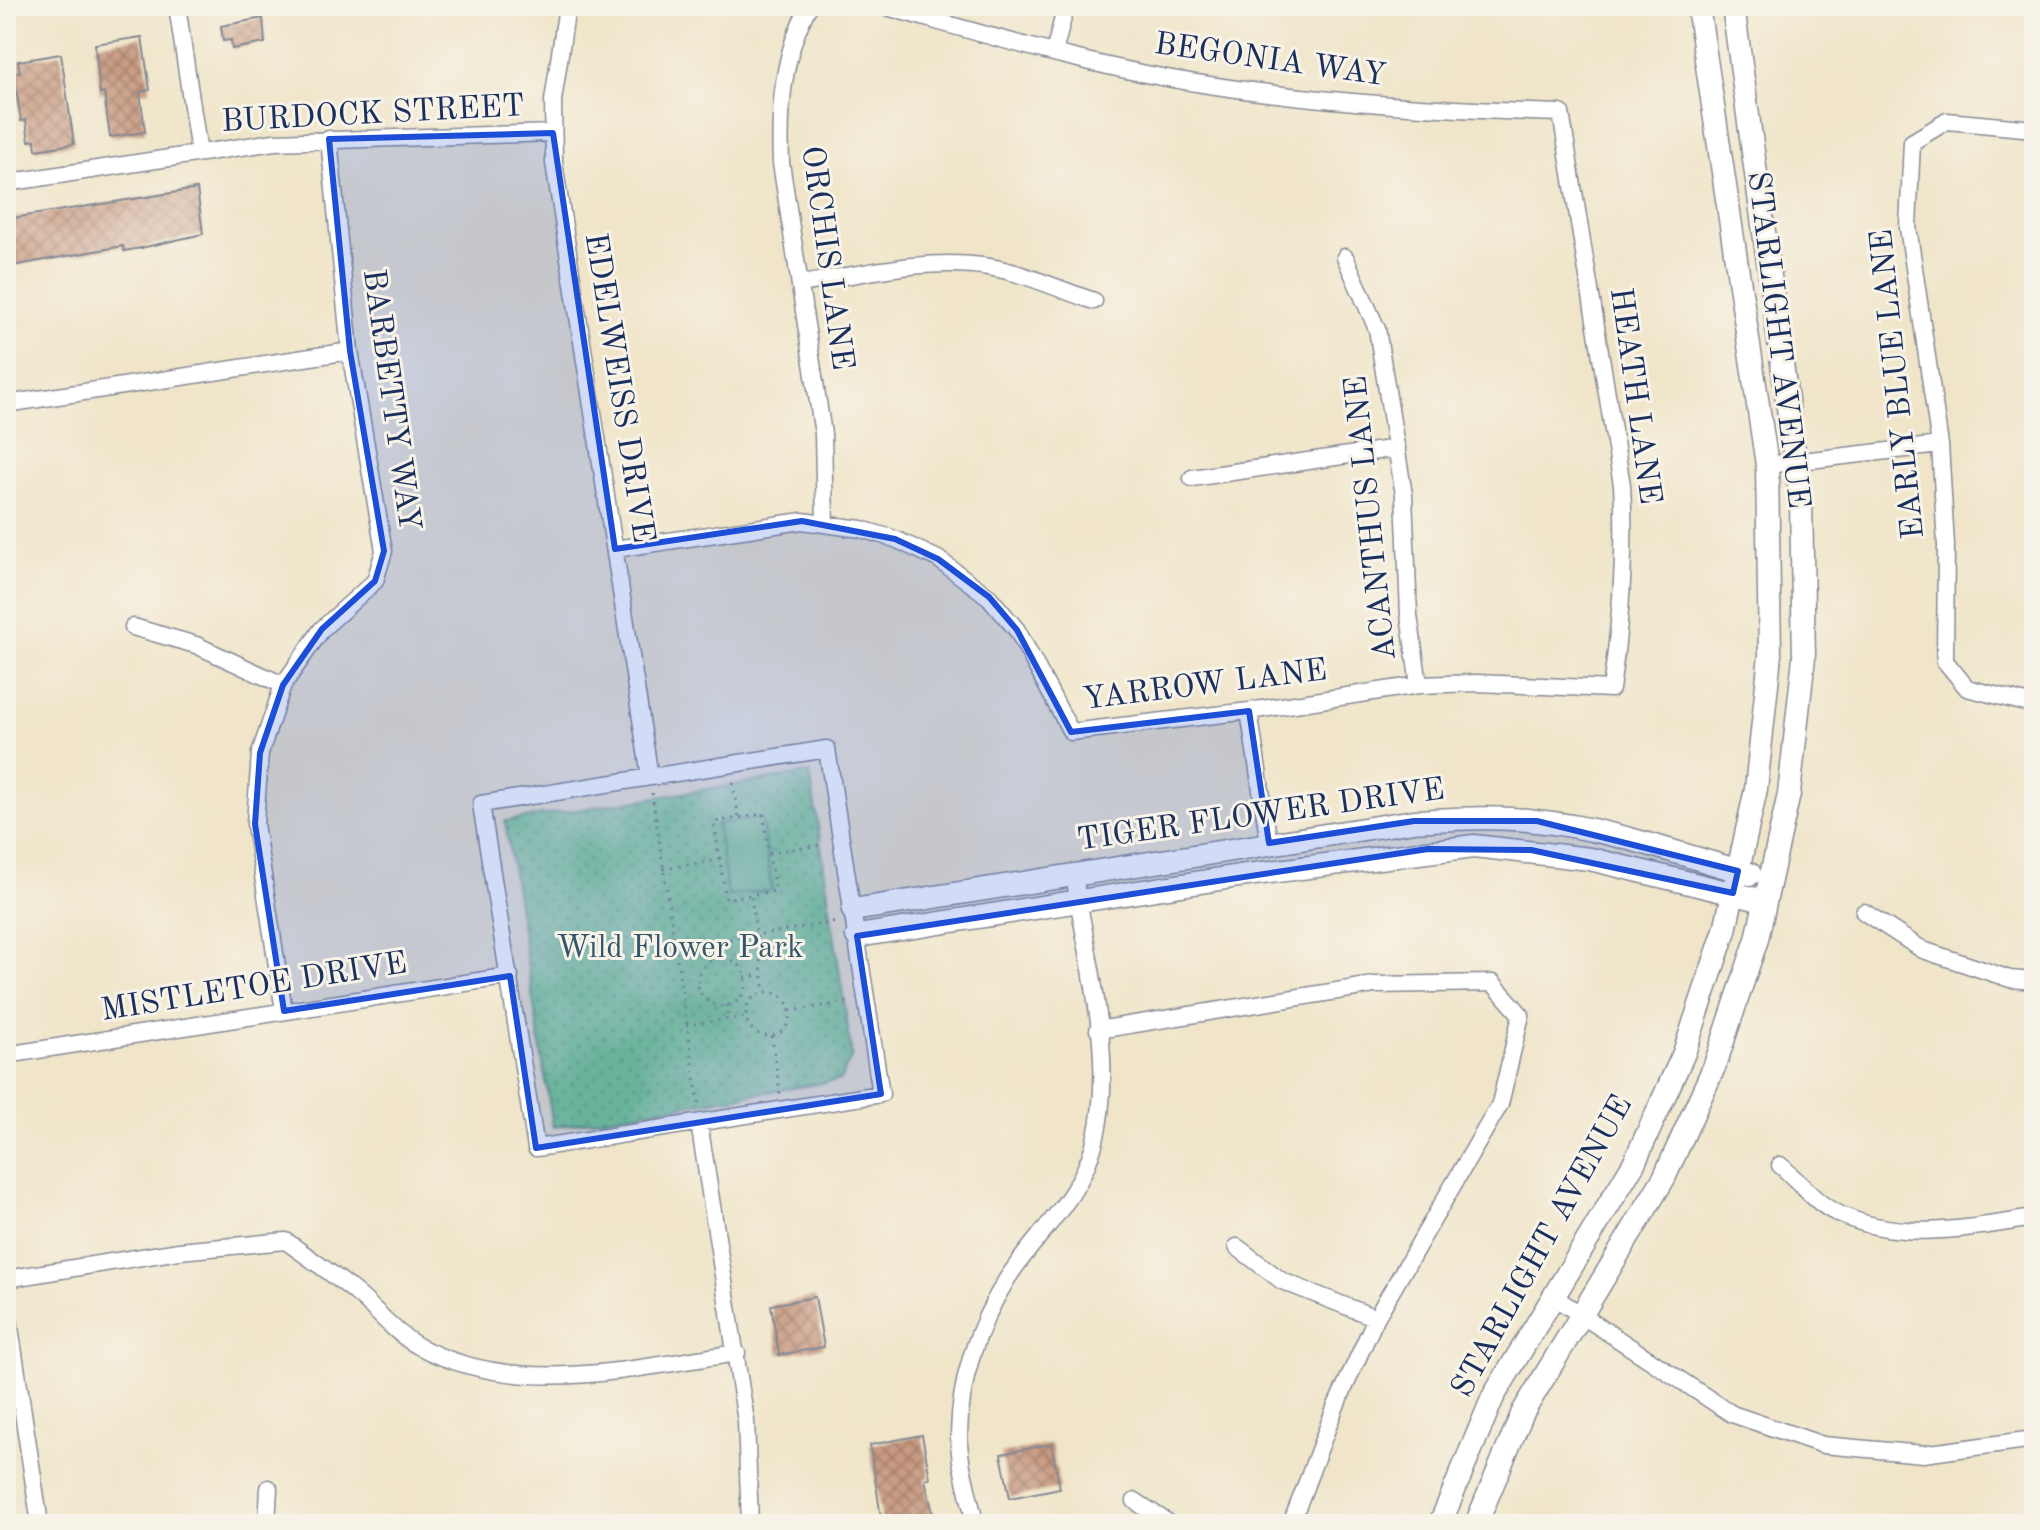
<svg xmlns="http://www.w3.org/2000/svg" width="2040" height="1530" font-family="'Old Standard TT',serif">
  <style>
    .park { fill: url(#park-dots); stroke: #4c7e75; stroke-width: 2 }
    .garden { fill: #7dcc8c; stroke: #4c7e75; stroke-width: 2 }
    .building { fill: url(#building-cross-hatch) }
    .lines { fill: none; stroke-linecap: round; stroke-linejoin: round }
    .minor-casing { stroke: #868a94; stroke-width: 19 }
    .tertiary-casing { stroke: #868a94; stroke-width: 25 }
    .path { stroke: #868a94; stroke-width: 3; stroke-dasharray: 2 6; stroke-linecap: butt }
    .minor { stroke: #fff; stroke-width: 16 }
    .tertiary { stroke: #fff; stroke-width: 22 }
    .marked { fill: #1d4ed8; fill-opacity: 0.2; stroke: #1d4ed8; stroke-width: 6; stroke-linejoin: round }
    .labels { text-anchor: middle; dominant-baseline: central; stroke-width: 6; stroke-linejoin: round; paint-order: stroke }
    .street-label { font-size: 32px; fill: #1b2f5e; stroke: #f7f3e8 }
    .park-label { font-size: 32px; fill: #34566a; stroke: #f7f3e8 }
  </style>
  <defs>
    <pattern id="park-dots" width="8" height="8" patternUnits="userSpaceOnUse" patternTransform="scale(2)"><rect width="8" height="8" fill="#7dcc8c"/><path d="M2 2h.1M6 6h.1" fill="none" stroke="#66a676" stroke-width="1.8" stroke-linecap="round"/></pattern>
    <pattern id="building-cross-hatch" width="8" height="8" patternUnits="userSpaceOnUse" patternTransform="scale(2)"><rect width="8" height="8" fill="#c99a81"/><path d="M0 0l8 8M0 8l8-8" fill="none" stroke="#a27e6d"/></pattern>
  </defs>
  <rect width="100%" height="100%" fill="#f7f3e8"/>
  <filter id="ink" filterUnits="userSpaceOnUse"><feTurbulence type="fractalNoise" baseFrequency=".0125" numOctaves="2"/><feDisplacementMap in="SourceGraphic" scale="16" xChannelSelector="R" yChannelSelector="G"/><feConvolveMatrix kernelMatrix="1 2 1 2 8 2 1 2 1" color-interpolation-filters="sRGB"/></filter>
  <filter id="wash" filterUnits="userSpaceOnUse"><feTurbulence type="fractalNoise" baseFrequency=".006" numOctaves="4" result="noise"/><feDisplacementMap in="SourceGraphic" scale="32" xChannelSelector="R" yChannelSelector="G"/><feGaussianBlur stdDeviation="1.8" result="paint"/><feColorMatrix in="noise" values="0 0 0 0 0 0 0 0 0 0 0 0 0 0 0 0 0 1.4 0 .05"/><feComposite in="paint" operator="in"/></filter>
  <g filter="url(#wash)">
    <rect width="100%" height="100%" fill="#f0e5c9"/>
    <path class="park" d="M810 773 852 1056 840 1080 553 1127 505 821Z"/>
    <path class="garden" d="M761 818 772 890 728 896 717 824Z"/>
    <g id="blocks">
      <path class="building" d="M263 18 265 43 232 49 231 40 223 41 221 26Z
        M142 37 150 90 140 92 145 132 110 137 104 93 100 94 95 44Z
        M61 54 74 144 36 150 35 140 29 141 26 120 21 121 14 73 20 72 18 61Z
        M197 189 203 234 141 248 124 251 123 246 6 267V219Z
        M815 1297 824 1347 779 1355 771 1305Z
        M922 1435 930 1478 925 1479 935 1524H882L870 1445Z
        M1051 1444 1060 1488 1010 1498 1001 1454Z"/>
    </g>
  </g>
  <g filter="url(#ink)">
    <use href="#blocks" fill-opacity="0" stroke="#868a94" stroke-width="2"/>
    <g class="lines">
      <defs>
        <path id="minor" d="M177 6 199 153
          M567 6 553 101 554 163 650 777
          M809 6C782 55 779 107 781 163L823 434 825 524
          M1054 53 1066 6
          M2034 129 1947 121 1912 142 1908 227 1940 445 1946 545 1945 661 1967 688 2034 705
          M6 183 274 142 553 133
          M1345 257 1377 329 1404 495 1409 615 1419 685
          M801 284C862 274 927 257 989 267 1025 273 1060 290 1094 301
          M6 404 350 351
          M1767 465 1940 445
          M1192 478 1397 448
          M615 549 802 521 861 529 895 539 938 559 989 597 1017 630 1071 732 1249 711 1419 685 1477 683 1611 689C1621 621 1626 554 1622 485L1561 113C1443 110 1326 103 1209 85 1098 69 991 36 883 6
          M133 627 196 645 283 685
          M1249 711 1269 843
          M827 749 881 1094 536 1148 481 804Z
          M1864 912 1923 950 2010 979 2034 981
          M284 1011 255 824 260 753 283 685 322 629 375 581 384 551 350 351 329 139
          M1098 1030 1374 985 1493 983 1521 1015 1500 1104 1376 1318 1335 1408 1291 1524
          M6 1055 510 976
          M699 1123 746 1421 750 1524
          M1780 1165C1797 1179 1816 1204 1837 1213 1899 1243 1969 1228 2034 1218
          M1237 1247 1282 1281 1376 1318
          M6 1279 179 1251 286 1241C309 1258 333 1274 355 1292 377 1310 394 1333 420 1347 519 1398 633 1368 737 1353
          M1554 1297 1732 1414 1823 1445 1923 1454 2034 1439
          M6 1301 40 1524
          M1135 1501 1170 1524
          M267 1524 269 1488
          M975 1524C970 1496 958 1463 959 1434 960 1379 978 1326 1007 1279 1038 1231 1080 1200 1095 1141 1116 1056 1087 960 1074 875"/>
        <path id="tertiary" d="M853 910 1414 821C1454 819 1496 816 1536 821 1608 828 1681 855 1750 874
          M857 936 1239 876 1474 846 1590 859 1764 901
          M1440 1524 1493 1397 1634 1163 1684 1053 1725 930 1756 789 1770 655 1767 465 1698 6
          M1476 1524 1523 1412 1664 1178 1715 1065 1757 939 1789 794 1804 657 1801 502 1733 6"/>
      </defs>
      <use href="#minor" class="minor-casing"/>
      <use href="#tertiary" class="tertiary-casing"/>
      <path class="path" d="M733 783 739 818
        M652 793 699 1104
        M763 814 775 891 726 899 714 822Z
        M769 853 821 845
        M663 869 719 860
        M751 897 765 992
        M674 948 837 922
        M698 982a24 24 0 1 1 48 0a24 24 0 1 1-48 0Z
        M745 977 761 975
        M746 1014a22 22 0 1 1 44 0a22 22 0 1 1-44 0Z
        M726 1005 728 1019
        M790 1011 849 1002
        M686 1025 745 1017
        M772 1036 780 1094"/>
      <use href="#minor" class="minor"/>
      <use href="#tertiary" class="tertiary"/>
    </g>
  </g>
  <path class="marked" d="M553 133 615 549 802 521 895 539 938 559 989 597 1017 630 1071 732 1249 711 1269 843 1414 821H1537L1738 871 1733 893 1531 850 1428 849 857 936 881 1094 536 1148 510 976 284 1011 255 824 260 753 283 685 322 629 375 581 384 551 350 351 329 139Z"/>
  <g class="labels">
    <g class="street-label">
      <text transform="translate(1270 61) rotate(8)">BEGONIA WAY</text>
      <text transform="translate(373 115) rotate(-3)">BURDOCK STREET</text>
      <text transform="translate(826 258) rotate(82)">ORCHIS LANE</text>
      <text transform="translate(1777 340) rotate(83)">STARLIGHT AVENUE</text>
      <text transform="translate(1899 384) rotate(-96)">EARLY BLUE LANE</text>
      <text transform="translate(618 388) rotate(81)">EDELWEISS DRIVE</text>
      <text transform="translate(1634 396) rotate(82)">HEATH LANE</text>
      <text transform="translate(390 400) rotate(82)">BARBETTY WAY</text>
      <text transform="translate(1372 518) rotate(-96)">ACANTHUS LANE</text>
      <text transform="translate(1205 686) rotate(-7)">YARROW LANE</text>
      <text transform="translate(1261 816) rotate(-8)">TIGER FLOWER DRIVE</text>
      <text transform="translate(254 988) rotate(-9)">MISTLETOE DRIVE</text>
      <text transform="translate(1543 1247) rotate(-61)">STARLIGHT AVENUE</text>
    </g>
    <g class="park-label">
      <text x="680" y="949">Wild Flower Park</text>
    </g>
  </g>
  <rect width="2040" height="1530" fill="none" stroke="#f7f3e8" stroke-width="32"/>
</svg>
